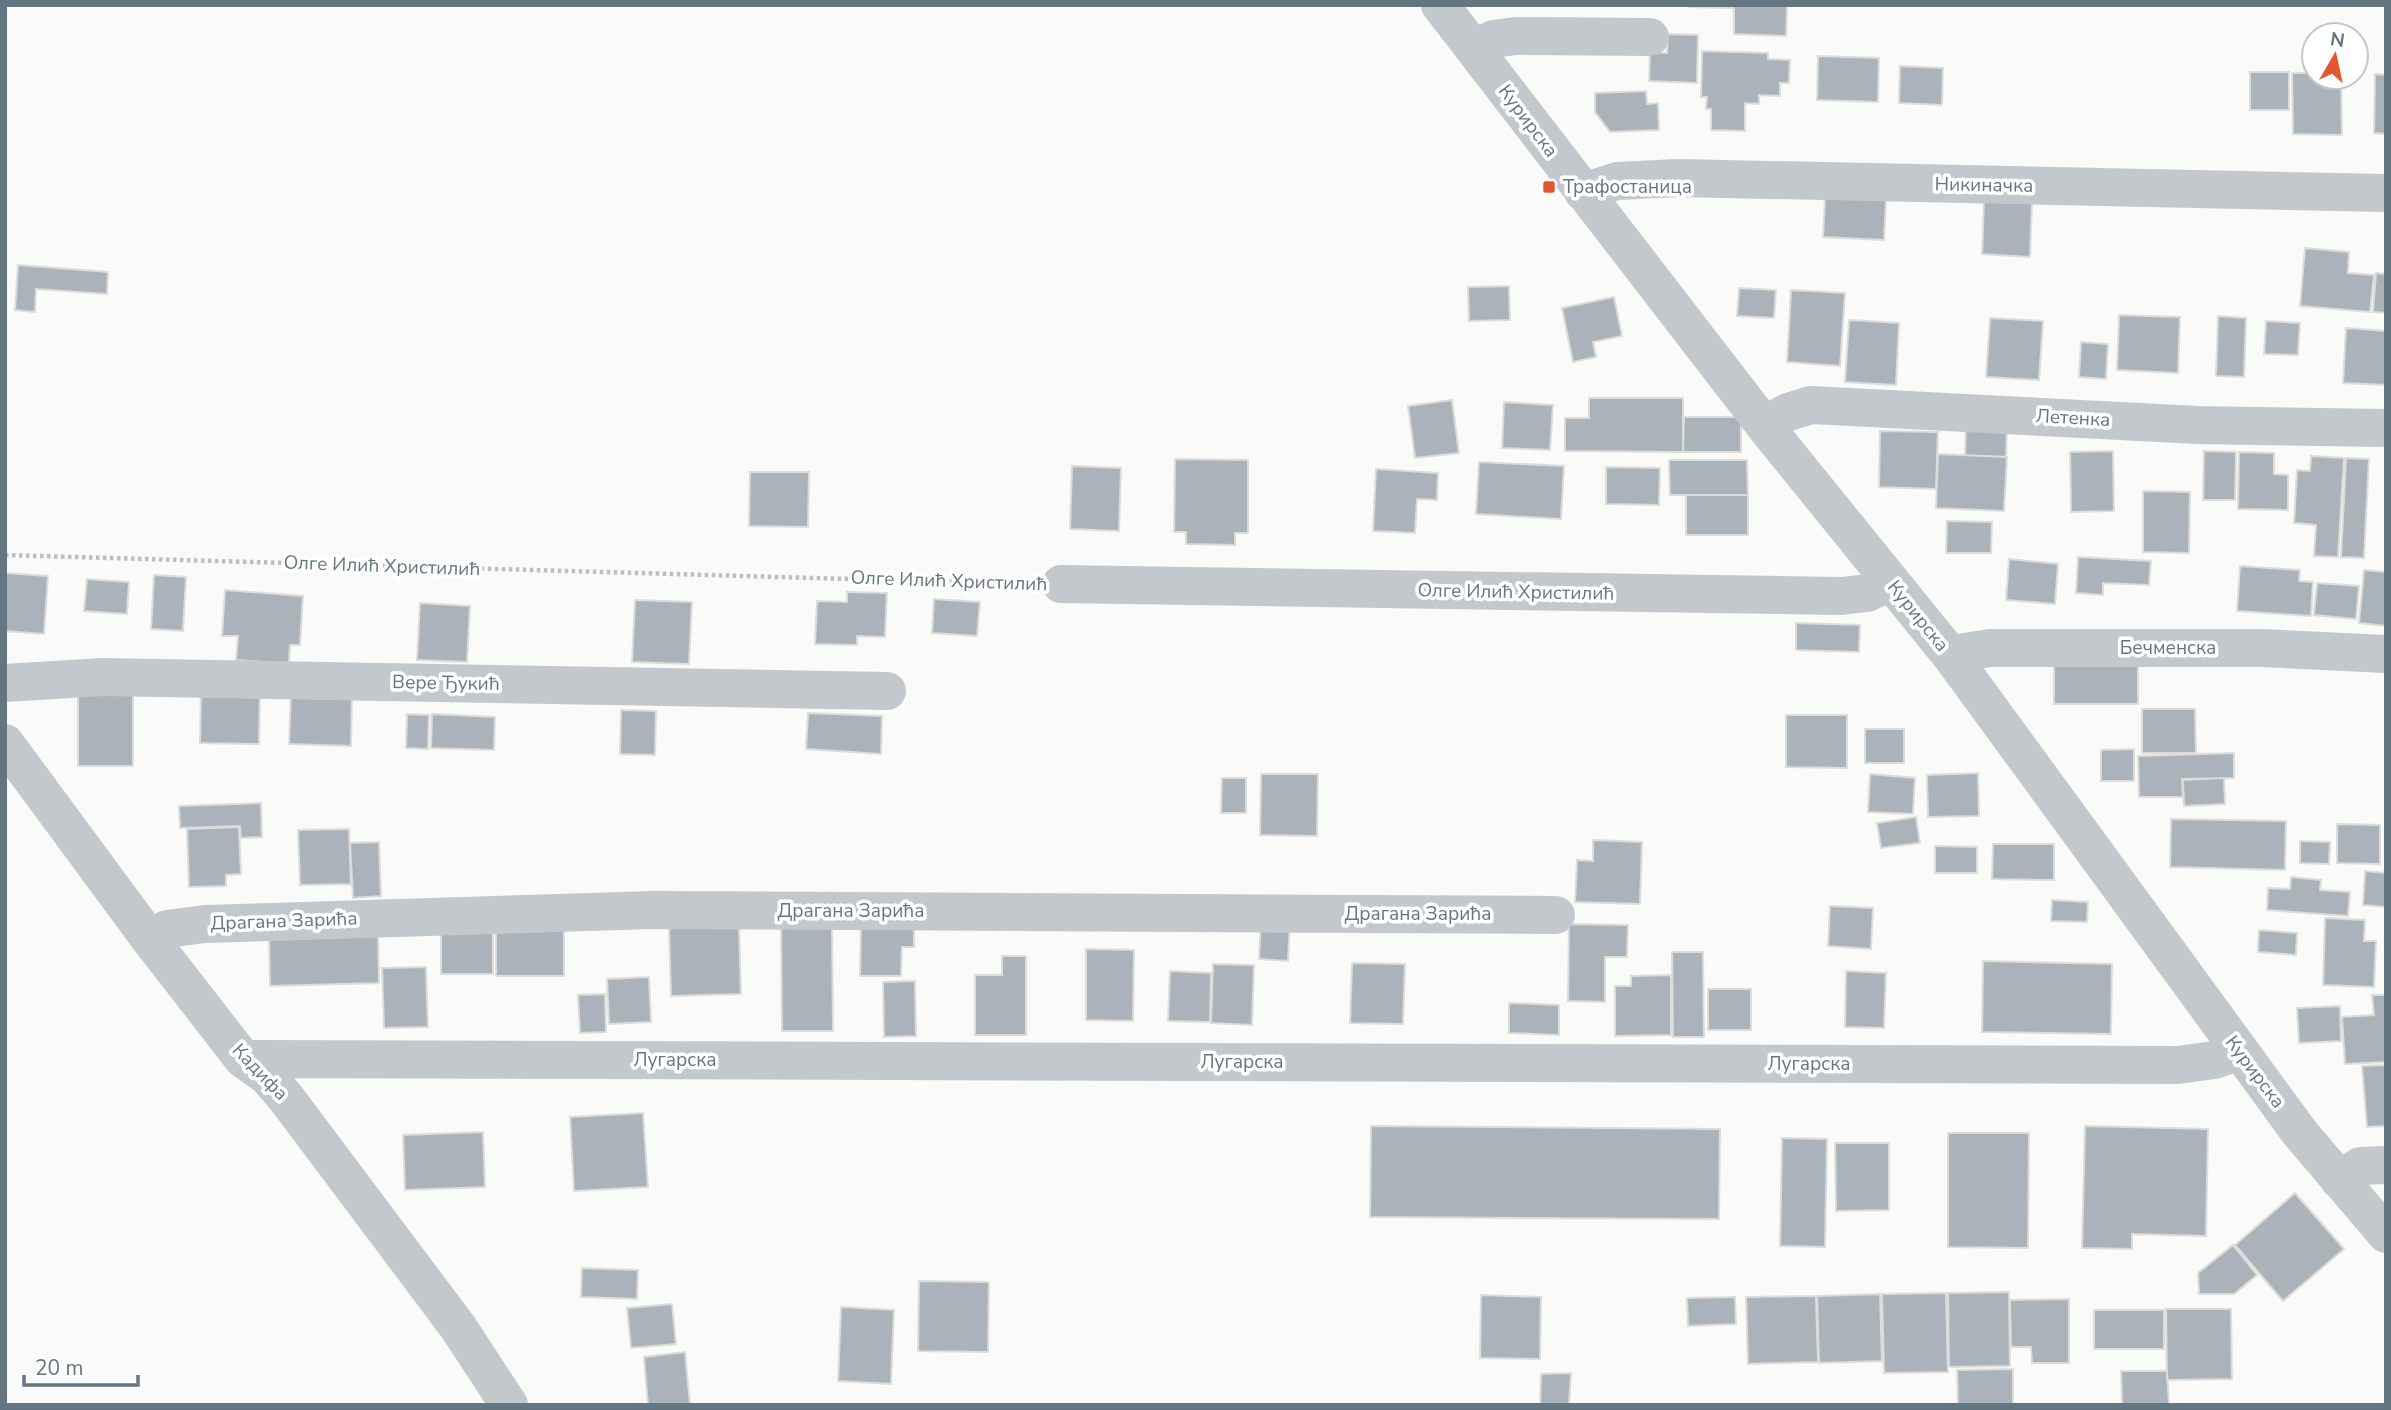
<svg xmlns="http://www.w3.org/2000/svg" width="2391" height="1410" font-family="'Nunito Sans',sans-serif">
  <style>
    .building { fill: #aab3b9; stroke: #dcdcda; stroke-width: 2 }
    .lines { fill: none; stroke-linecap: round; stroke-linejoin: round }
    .path { stroke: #bbbfc2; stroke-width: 4.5; stroke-dasharray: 3.5 3.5; stroke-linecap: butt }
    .minor { stroke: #c3c8cc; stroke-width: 38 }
    .poi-dot { fill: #e4572e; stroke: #fff; stroke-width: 2.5 }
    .labels { text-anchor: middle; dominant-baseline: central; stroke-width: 7; stroke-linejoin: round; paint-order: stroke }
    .street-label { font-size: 19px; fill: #657683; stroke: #fff }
    .poi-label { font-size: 19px; fill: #657683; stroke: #fff; text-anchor: start }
  </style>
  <rect width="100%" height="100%" fill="#fafaf8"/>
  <path class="building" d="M1689 5H1733V8L1689 7Z
    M1734 5H1787L1786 36 1734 34Z
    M1668 34 1698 35 1697 83 1649 81 1650 52 1667 53Z
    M1702 51 1768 53V59L1790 60 1789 83H1780V96L1759 95V104L1745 103V131L1711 130V109H1706L1707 97H1701Z
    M1818 56 1879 58 1878 102 1817 100Z
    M1900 66 1943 68 1942 105 1899 103Z
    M2250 72H2289V110H2250Z
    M2292 73H2314V77H2341L2342 135 2293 134Z
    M2375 74 2386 75V134L2374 133Z
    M1646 91 1647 104 1658 103 1659 130 1610 132 1595 112V93Z
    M1825 197 1886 200 1884 240 1823 237Z
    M1984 200 2032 203 2030 257 1982 254Z
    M2305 248 2349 252 2348 273 2374 275 2370 312 2300 306Z
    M18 265 108 272 107 294 36 289 35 312 15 310Z
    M2376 273 2386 274V313L2373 312Z
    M1509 286 1510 320 1469 321 1468 287Z
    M1739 288 1776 290 1774 318 1737 316Z
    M1791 290 1845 293 1840 366 1787 362Z
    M1614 297 1622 336 1593 342 1596 357 1573 362 1562 308Z
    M2119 315 2180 317 2178 373 2117 370Z
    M2218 316 2246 318 2244 377 2216 376Z
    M1990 318 2043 321 2039 380 1986 377Z
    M1849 320 1899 323 1896 385 1845 382Z
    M2266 321 2300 323 2298 355 2264 354Z
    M2346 328 2386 331V385L2343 383Z
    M2081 342 2108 344 2106 379 2079 377Z
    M1589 398H1683V452L1565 451V418H1589Z
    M1452 400 1459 453 1415 458 1408 406Z
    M1504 402 1553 405 1550 450 1502 448Z
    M1684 417H1741V452H1683Z
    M1966 428 2007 431 2006 457 1965 455Z
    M1880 431 1938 432 1936 489 1879 487Z
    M2113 451 2114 511 2071 512 2070 452Z
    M2204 451 2236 452 2235 500H2203Z
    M2239 452 2274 453V474L2288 475V510L2238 509Z
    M1938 454 2007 457 2004 511 1936 508Z
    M2311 456 2344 458 2338 557 2314 556 2316 525 2294 523 2297 470 2310 471Z
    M2346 458 2369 459 2364 558 2341 557Z
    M1175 459 1248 460V533H1235V545L1186 544V532H1174Z
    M1669 460H1747L1748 495H1670Z
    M1479 462 1564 466 1561 519 1476 514Z
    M1072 466 1121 468 1119 531 1070 529Z
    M1606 467 1660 468 1659 505 1606 504Z
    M1376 469 1438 473 1437 500 1417 499 1415 533 1373 531Z
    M750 472H809L808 527 749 526Z
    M2143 491 2190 492 2189 553 2143 552Z
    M1686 495H1748V535H1686Z
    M1947 521 1992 522 1991 553H1946Z
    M2078 557 2151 561 2149 585 2103 583V595L2076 593Z
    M2009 559 2058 564 2055 604 2006 600Z
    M2240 566 2300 570 2299 581 2313 582 2311 616 2237 611Z
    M2364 570 2386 572V626L2359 623Z
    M5 573 48 576 44 634 5 631Z
    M154 575 186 577 183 631 151 629Z
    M87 579 129 582 127 614 84 611Z
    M2317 583 2359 586 2356 619 2314 615Z
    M225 590 303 596 300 645H290L289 664 236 660 238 636H222Z
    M847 592 887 593 885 637 857 636V645L815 644 817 601 847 602Z
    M934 599 980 602 977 636 932 633Z
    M635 600 692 602 689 664 632 662Z
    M420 603 470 606 467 662 417 660Z
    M1796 623 1860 625 1859 652 1796 650Z
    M2054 662H2138V704H2054Z
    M201 690 260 692 259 744 200 743Z
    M78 693 133 694V766H78Z
    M291 693 352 694 351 746 289 744Z
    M2142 709H2195L2196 753H2142Z
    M621 710 656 711 655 755 620 754Z
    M808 713 882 716 881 754 806 749Z
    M407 714 429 715 428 749 406 748Z
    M432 714 495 717 494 750 431 748Z
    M1786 715H1847V768L1786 767Z
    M1865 729H1904V763H1865Z
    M2134 749V781H2101V750Z
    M2234 753V778L2182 779 2183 797H2139L2138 756Z
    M1978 773 1979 816 1928 817 1927 775Z
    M1261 774H1318L1317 836 1260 835Z
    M1870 774 1915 778 1913 814 1868 812Z
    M1222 778H1246V813H1221Z
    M2224 778 2225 804 2184 806 2183 780Z
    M261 803 262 837 241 838 240 826 180 828 179 806Z
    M1916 817 1920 843 1881 848 1877 823Z
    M2171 819 2286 821 2285 870 2170 867Z
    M2337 824 2380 825V864L2337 863Z
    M239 827 241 874 226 875V886L189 887 187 829Z
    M349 829 351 884 300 885 298 830Z
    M1593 840 1642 842 1640 904 1575 902 1577 860 1593 861Z
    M2300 841 2330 842 2329 864 2300 863Z
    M379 842 381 896 353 898 350 843Z
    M1993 844H2054V880L1992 879Z
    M1935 846 1977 847V873H1935Z
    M2365 871 2386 873V907L2363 905Z
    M2291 877 2321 880 2320 890 2350 892 2348 916 2267 910 2268 888 2290 889Z
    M2052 900 2088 902 2087 922 2051 921Z
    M1830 906 1873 908 1871 949 1828 946Z
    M2325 918 2365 920 2364 941H2376L2374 987 2323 985Z
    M1261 919 1290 921 1288 961 1259 959Z
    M861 922H914V947H902L901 976H860Z
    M441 923H493V974H441Z
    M781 923H832L833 1031H782Z
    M1569 924 1628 925 1627 957H1605V1002L1568 1001Z
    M739 925 741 994 671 996 669 927Z
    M378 930 379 983 270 986 269 933Z
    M496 930H564V976H496Z
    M2259 930 2297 933 2296 955 2258 952Z
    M1086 949 1134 950 1133 1021 1086 1020Z
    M1672 952H1703L1704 1037H1673Z
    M1002 956H1026V1035H975V975H1002Z
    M1983 961 2112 964 2111 1034 1982 1032Z
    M1352 963 1405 964 1403 1024 1350 1023Z
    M1213 964 1254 965 1252 1025 1211 1023Z
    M426 967 428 1027 384 1028 382 968Z
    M1170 971 1211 973 1210 1022 1168 1021Z
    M1846 971 1886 973 1884 1028 1845 1027Z
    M1671 975V1035L1615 1036V986H1631V976Z
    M649 977 651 1022 609 1024 607 979Z
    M915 981 916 1036 884 1037 883 982Z
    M1708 989H1751V1030H1708Z
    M605 994 606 1032 580 1033 578 995Z
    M2372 995H2386V1062L2345 1064 2342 1017 2374 1015Z
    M1509 1003 1559 1005V1035L1509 1033Z
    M2340 1006 2341 1041 2299 1043 2297 1008Z
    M2386 1065V1126L2367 1127 2362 1066Z
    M643 1113 648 1187 574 1191 570 1117Z
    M1371 1126 1720 1129 1719 1219 1370 1217Z
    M2085 1126 2208 1129 2206 1236 2132 1234V1249L2082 1248Z
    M483 1132 485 1187 405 1190 403 1135Z
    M1948 1133H2029L2028 1248 1948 1247Z
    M1782 1138 1827 1139 1825 1247 1780 1246Z
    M1835 1143H1889V1210L1836 1211Z
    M2295 1193 2344 1249 2283 1301 2235 1245Z
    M2233 1245 2257 1275 2234 1294H2199L2198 1273Z
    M582 1268 638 1270 637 1299 581 1297Z
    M919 1281 989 1282 988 1352 918 1351Z
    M2009 1292 2010 1366 1949 1367 1948 1293Z
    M1946 1293 1948 1372 1884 1373 1882 1294Z
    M1880 1294 1882 1361 1819 1363 1817 1296Z
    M1481 1295 1541 1297 1540 1359 1480 1358Z
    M1816 1296 1818 1362 1748 1364 1746 1297Z
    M1735 1297 1736 1324 1688 1326 1687 1298Z
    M2069 1299V1363H2032L2031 1347H2011L2010 1300Z
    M672 1304 676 1344 631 1348 627 1308Z
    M841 1307 894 1310 891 1384 838 1381Z
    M2166 1309H2231L2232 1379 2167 1380Z
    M2094 1310H2164V1349H2094Z
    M685 1352 690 1405H648L644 1357Z
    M2013 1369V1405H1958L1957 1370Z
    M2121 1371H2167L2169 1405H2122Z
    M1571 1373 1569 1405H1540L1541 1374Z"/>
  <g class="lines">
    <path class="path" d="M5 555 1025 584"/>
    <path class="minor" d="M1440 5 1764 425 1952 657 2300 1133 2386 1234
      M1473 48 1494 39 1515 36 1650 37
      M1583 192 1617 181 1678 178 2386 193
      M1764 425 1788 412 1811 405 2198 425 2386 428
      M1061 584 1841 596 1867 593 1890 582
      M1952 657 1964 652 1990 648H2261L2386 654
      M5 683 103 677 887 691
      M5 743 149 938 243 1059 267 1076 286 1098 458 1327 509 1405
      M149 938 167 929 205 924 653 910 1556 915
      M243 1059 2178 1065 2214 1060 2239 1051
      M2339 1180 2360 1166 2386 1165"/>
  </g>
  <rect class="poi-dot" x="1542" y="180" width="14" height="14" rx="3.5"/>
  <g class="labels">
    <g class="street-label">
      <text transform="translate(1528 121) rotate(53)">Курирска</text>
      <text transform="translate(1984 185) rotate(1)">Никиначка</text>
      <text transform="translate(2073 418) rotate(3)">Летенка</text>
      <text transform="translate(382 566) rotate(2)">Олге Илић Христилић</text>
      <text transform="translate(949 581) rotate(2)">Олге Илић Христилић</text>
      <text transform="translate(1516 592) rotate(1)">Олге Илић Христилић</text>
      <text transform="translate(1918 616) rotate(51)">Курирска</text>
      <text x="2168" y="648">Бечменска</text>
      <text transform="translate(446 683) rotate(1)">Вере Ђукић</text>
      <text x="851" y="911">Драгана Зарића</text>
      <text x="1418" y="914">Драгана Зарића</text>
      <text transform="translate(284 921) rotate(-2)">Драгана Зарића</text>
      <text x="675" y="1060">Лугарска</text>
      <text x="1242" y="1062">Лугарска</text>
      <text x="1809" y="1064">Лугарска</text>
      <text transform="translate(260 1072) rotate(46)">Кадифа</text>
      <text transform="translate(2255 1072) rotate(53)">Курирска</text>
    </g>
    <g class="poi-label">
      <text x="1563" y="187">Трафостаница</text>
    </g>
  </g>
  <rect width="2391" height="1410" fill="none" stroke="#657683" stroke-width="14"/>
  <g transform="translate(2335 56) rotate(9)"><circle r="33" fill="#ffffff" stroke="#c1c8cd" stroke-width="2"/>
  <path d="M0-5L12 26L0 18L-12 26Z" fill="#e4572e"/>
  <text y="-10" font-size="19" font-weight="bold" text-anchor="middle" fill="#657683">N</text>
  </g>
  <path d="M24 1375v10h114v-10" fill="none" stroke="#657683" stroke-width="3.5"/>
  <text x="35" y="1375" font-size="21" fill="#657683" stroke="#ffffff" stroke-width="5" paint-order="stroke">20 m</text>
</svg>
